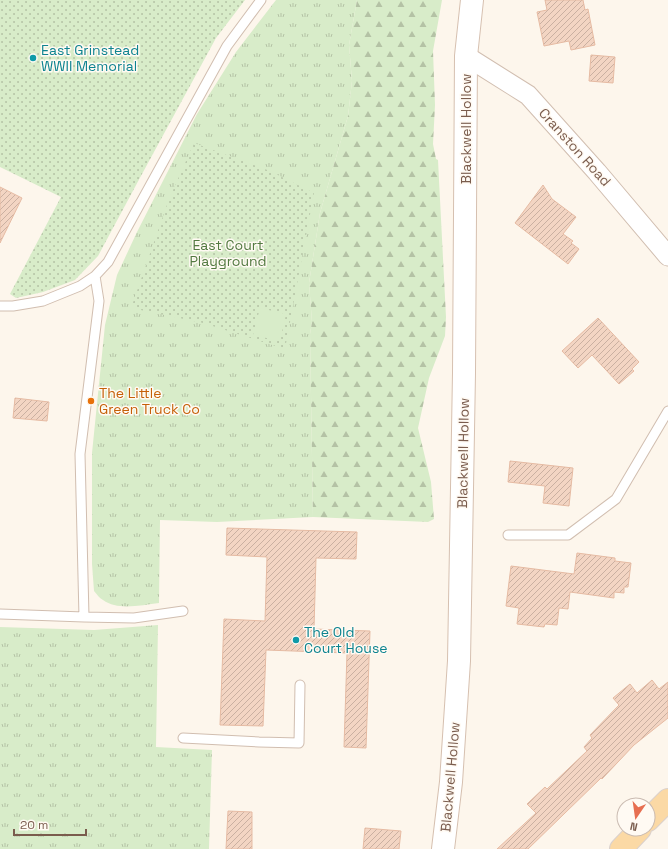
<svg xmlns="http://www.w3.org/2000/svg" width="668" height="849" font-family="'Space Grotesk',sans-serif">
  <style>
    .grass { fill: url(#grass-tufts) }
    .forest { fill: url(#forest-firs) }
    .park { fill: url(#park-dots) }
    .pitch { fill: #d8ecc9 }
    .building { fill: url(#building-hatch); stroke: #e6bba3 }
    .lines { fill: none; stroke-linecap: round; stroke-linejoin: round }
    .service-casing { stroke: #d1beb0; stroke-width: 11 }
    .minor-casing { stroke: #d1beb0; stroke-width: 21 }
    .secondary-casing { stroke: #d6c0b0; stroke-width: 24 }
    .primary-casing { stroke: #dad1cd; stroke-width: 24 }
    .service { stroke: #fff; stroke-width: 9 }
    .minor { stroke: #fff; stroke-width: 19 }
    .secondary { stroke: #fff; stroke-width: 22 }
    .primary { stroke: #fbd9a5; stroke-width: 22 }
    .culture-dot { fill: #0f9aa8; stroke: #fffaf3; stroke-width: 1.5 }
    .food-dot { fill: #e8710a; stroke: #fffaf3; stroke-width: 1.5 }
    .labels { text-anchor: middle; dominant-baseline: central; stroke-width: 3; stroke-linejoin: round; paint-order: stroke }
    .culture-label { font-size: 14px; fill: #0d838f; stroke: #fffaf3; text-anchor: start }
    .street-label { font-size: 14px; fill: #7a5c4d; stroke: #fffaf3 }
    .park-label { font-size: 14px; fill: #537a41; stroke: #fffaf3 }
    .food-label { font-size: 14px; fill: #c56008; stroke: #fffaf3; text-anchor: start }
  </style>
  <defs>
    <pattern id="grass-tufts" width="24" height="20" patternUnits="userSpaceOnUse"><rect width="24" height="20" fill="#d8ecc9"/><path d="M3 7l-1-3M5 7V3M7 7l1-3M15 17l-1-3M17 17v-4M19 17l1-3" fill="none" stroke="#b4c2a5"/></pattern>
    <pattern id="forest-firs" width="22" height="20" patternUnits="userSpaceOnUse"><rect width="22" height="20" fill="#d8ecc9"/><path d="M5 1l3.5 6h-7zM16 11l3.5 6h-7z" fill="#b4c2a5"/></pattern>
    <pattern id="park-dots" width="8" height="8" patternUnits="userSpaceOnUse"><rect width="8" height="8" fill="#d8ecc9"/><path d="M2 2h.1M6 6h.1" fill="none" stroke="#b4c2a5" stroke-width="1.8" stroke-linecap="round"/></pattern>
    <pattern id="building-hatch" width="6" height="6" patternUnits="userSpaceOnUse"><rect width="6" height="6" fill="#f3d5c3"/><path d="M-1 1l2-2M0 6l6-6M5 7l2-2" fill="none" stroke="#cab0a1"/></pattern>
  </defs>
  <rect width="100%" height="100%" fill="#fdf6ec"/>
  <path class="grass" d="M276 0H357L349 45 352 81 348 116 320 213 309 283 312 322 310 334 313 517 217 522 160 520 159 603C141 605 118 611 103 600 99 598 97 594 94 591L92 564V453L105 325 117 275 137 232 197 114 236 52Z
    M158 625 156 747 212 750 209 849H0V627L94 630Z"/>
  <path class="forest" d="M357 0H442L433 51 435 105 433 144 436 159 438 160 446 317 445 336 429 378 418 428 431 482 434 519 428 522 313 517 310 334 312 322 309 283 320 213 348 116 352 81 349 45Z"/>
  <path class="park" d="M0 0H245L216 38 142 174 98 256 75 280 43 292 16 298 10 294 61 197 0 167Z
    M194 143 270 171 314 193 285 349 203 323 131 308 169 199Z"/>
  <path class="pitch" d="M260 308 286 314 280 341 253 335Z"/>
  <path class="building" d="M545 0H583L585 10 588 9 595 45 571 50 569 41 544 46 537 12 547 10Z
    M591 55 615 57 613 83 589 81Z
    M543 185 552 199 576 217 563 234 573 241 571 243 579 249 568 264 515 223Z
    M0 187 22 198 0 243Z
    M598 318 639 362 632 369 634 371 619 384 592 355 578 368 562 351Z
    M15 398 49 402 47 421 13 418Z
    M510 461 573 468 569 506 543 503 545 486 508 482Z
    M227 528 357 532 356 559 316 558 314 629 370 631 366 748 344 747 347 653 266 650 263 726 220 725 224 619 265 621 267 557 226 555Z
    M577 553 615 558V561L631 563 628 587H624V593L614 592V598L570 592 568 609 559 608 557 625 545 624 544 627 517 624 519 608 506 606 511 566 574 574Z
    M652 680 659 689 668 682V718L634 745 602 779 601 778 528 849H497L536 813 527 804 545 787 547 789 587 751 584 747 592 738 590 735 619 705 613 698 630 684 637 693Z
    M228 811 252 812V849H226Z
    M365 828 401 831 399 849H363Z"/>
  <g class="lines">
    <defs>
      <path id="service" d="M0 306H13L43 301 80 286 95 276 108 262 227 46 261 0
        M508 535H568L616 499 668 411
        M0 614 84 617 134 618 183 611
        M84 617 80 454 99 301 95 276
        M183 738 259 742 299 743 300 685"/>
      <path id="minor" d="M466 56 528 95 597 172 668 256"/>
      <path id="secondary" d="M443 849 451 782 459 661 464 373 466 56 472 0"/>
      <path id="primary" d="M648 820 668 800
        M621 849 640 829"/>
    </defs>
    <use href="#service" class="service-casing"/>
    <use href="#minor" class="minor-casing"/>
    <use href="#secondary" class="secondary-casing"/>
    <use href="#primary" class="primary-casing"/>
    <use href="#service" class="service"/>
    <use href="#minor" class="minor"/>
    <use href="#secondary" class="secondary"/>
    <use href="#primary" class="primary"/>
  </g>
  <g class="culture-dot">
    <circle cx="33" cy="58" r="4"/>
    <circle cx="296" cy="640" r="4"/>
  </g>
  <circle class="food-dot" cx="91" cy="401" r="4"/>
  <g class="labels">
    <g class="culture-label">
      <text x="41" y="50">East Grinstead<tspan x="41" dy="16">WWII Memorial</tspan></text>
      <text x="304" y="632">The Old<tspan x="304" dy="16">Court House</tspan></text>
    </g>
    <g class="street-label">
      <text transform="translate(466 129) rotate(-90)">Blackwell Hollow</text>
      <text transform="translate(575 147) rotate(48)">Cranston Road</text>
      <text transform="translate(463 453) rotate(-89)">Blackwell Hollow</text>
      <text transform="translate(450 777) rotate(-85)">Blackwell Hollow</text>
    </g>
    <g class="park-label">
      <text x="228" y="245">East Court<tspan x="228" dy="16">Playground</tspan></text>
    </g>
    <g class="food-label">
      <text x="99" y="393">The Little<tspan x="99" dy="16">Green Truck Co</tspan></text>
    </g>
  </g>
  <g transform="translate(636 817) rotate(193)"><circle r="19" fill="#fffaf3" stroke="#cabbb1"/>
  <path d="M0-3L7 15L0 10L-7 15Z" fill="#e76f51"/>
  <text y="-6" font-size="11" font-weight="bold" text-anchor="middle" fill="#7a5c4d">N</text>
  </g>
  <path d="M14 829v6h72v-6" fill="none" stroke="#7a5c4d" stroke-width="2"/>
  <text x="20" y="829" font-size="12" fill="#7a5c4d" stroke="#fffaf3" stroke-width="3" paint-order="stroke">20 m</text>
</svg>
